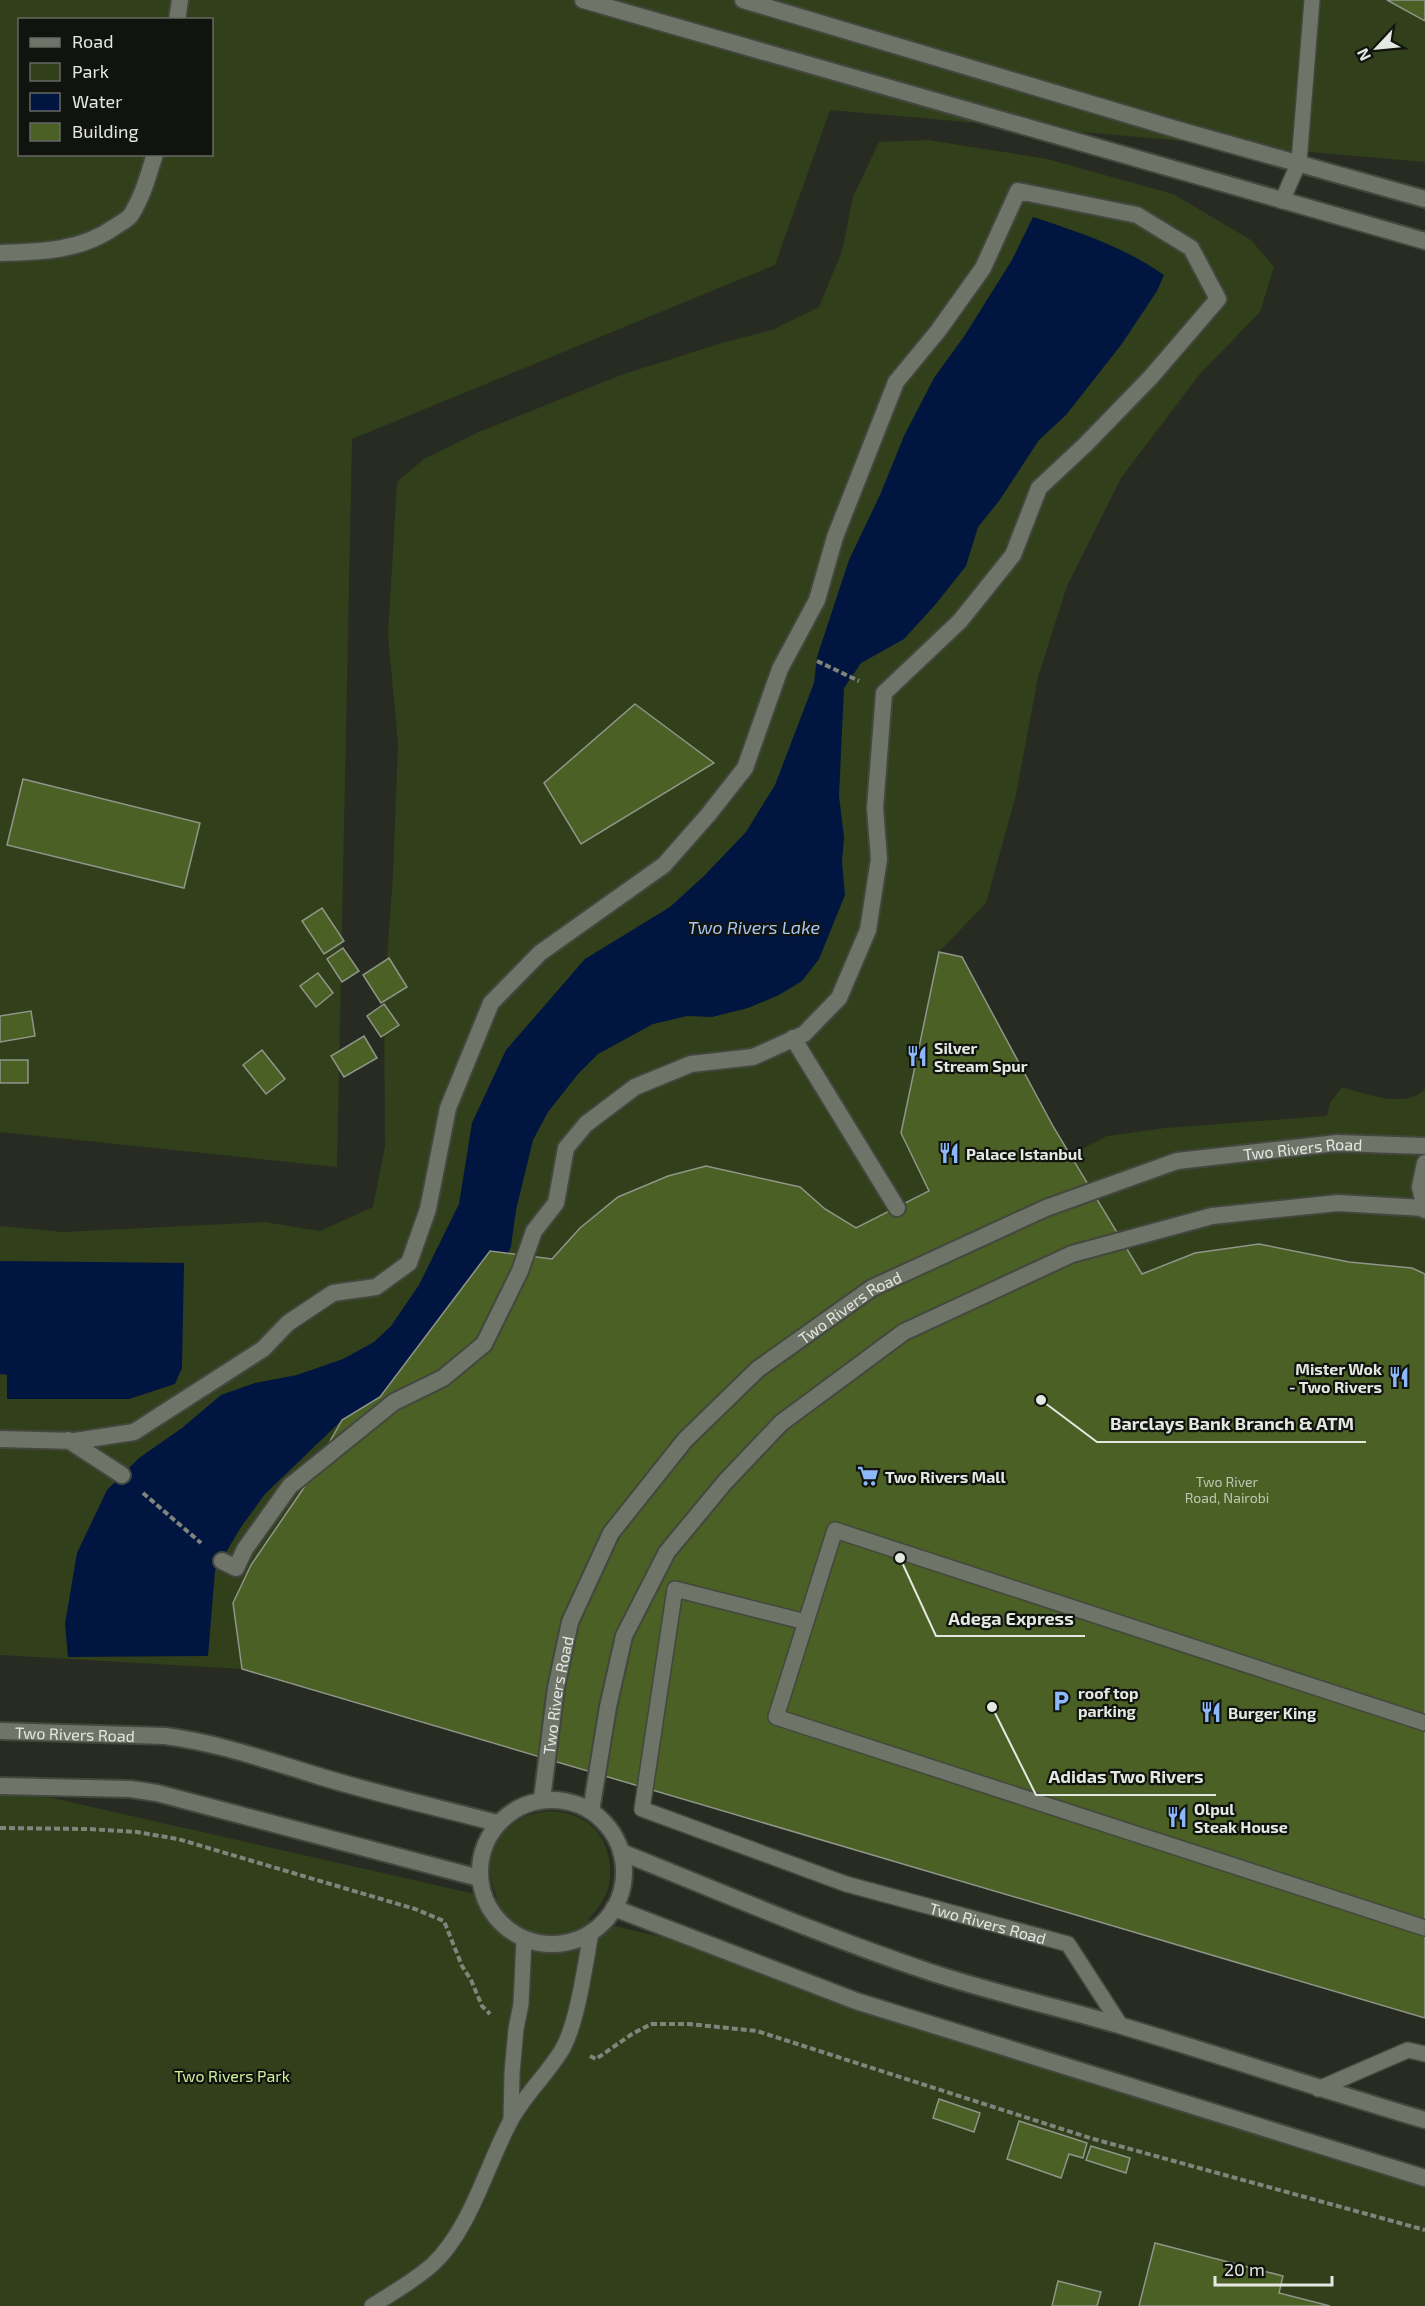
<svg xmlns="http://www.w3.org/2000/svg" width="1425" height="2306" font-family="'Exo 2',sans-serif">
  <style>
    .green { fill: #313f1a; fill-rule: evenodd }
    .water { fill: #001540 }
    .building { fill: #4a6025; stroke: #90958a; stroke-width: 1.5 }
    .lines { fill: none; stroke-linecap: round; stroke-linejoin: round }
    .service-casing { stroke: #43473e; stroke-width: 18 }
    .pedestrian-casing { stroke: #43473e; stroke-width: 20 }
    .minor-casing { stroke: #43473e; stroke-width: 20 }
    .path { stroke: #80847c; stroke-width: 4; stroke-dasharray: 6 3; stroke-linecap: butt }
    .service { stroke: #6f7469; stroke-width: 15 }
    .pedestrian { stroke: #6f7469; stroke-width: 16 }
    .minor { stroke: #6f7469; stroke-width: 16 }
    .labels { text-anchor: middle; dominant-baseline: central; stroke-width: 4.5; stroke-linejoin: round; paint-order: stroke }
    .number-label { font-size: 14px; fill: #bec6b2 }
    .poi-label { font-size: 16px; font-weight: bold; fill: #e5e8e1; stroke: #11130f; text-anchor: start }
    .street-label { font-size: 16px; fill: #e5e8e1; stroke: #11130f }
    .park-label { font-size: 16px; fill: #cef29b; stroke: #11130f }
    .water-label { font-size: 18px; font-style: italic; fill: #a8c6f2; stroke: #11130f }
    .leader { fill: none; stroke: #e5e8e1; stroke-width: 2 }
    .callout-dot { fill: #e5e8e1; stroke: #11130f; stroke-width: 2 }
    .callout-label { font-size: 18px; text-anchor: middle; font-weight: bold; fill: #e5e8e1; stroke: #11130f; stroke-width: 4.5; stroke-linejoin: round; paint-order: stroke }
  </style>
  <rect width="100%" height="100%" fill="#272b22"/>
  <path class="green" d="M0 0H1425V162L830 110 775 265 352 439 337 1167 0 1132ZM20 20H212V154H20Z
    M928 140 1047 159 1173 194 1251 240 1274 267 1260 312 1199 375 1121 478 1067 586 1038 677 1016 795 986 903 939 952 901 1133 929 1191 856 1228 825 1209 706 1166 668 1176 618 1197 580 1228 552 1259 488 1366 303 1489 251 1565 234 1603 242 1669 0 1655V1226L63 1232 265 1222 320 1231 373 1207 385 1146 384 1000 393 874 398 744 388 635 397 482 424 459 479 432 621 375 722 343 772 330 819 307 842 251 853 197 879 142Z
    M1342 1087C1365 1094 1406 1109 1425 1089V1274L1412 1268 1349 1262 1258 1244 1195 1253 1142 1274 1070 1155 1107 1136 1165 1128 1327 1116 1330 1103Z
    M0 1786 497 1899C493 1887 488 1873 491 1859 505 1796 598 1795 609 1859 614 1884 605 1902 588 1920L728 1952 1425 2177V2306H0Z"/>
  <path class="water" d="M1033 217C1079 232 1124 247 1164 275L1157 291 1121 345 1066 415 1039 440 999 501 978 527 966 566 935 605 904 639 861 663 844 688 839 796 844 837 842 862 845 895 819 959 802 981 779 995 748 1008 712 1017 687 1016 653 1024 598 1054 578 1074 548 1112 533 1140 516 1210 511 1246 497 1286 420 1372 342 1420 265 1494 241 1527 215 1571 208 1656 68 1657 65 1624 77 1553 107 1490 139 1458 182 1428 221 1395 255 1383 297 1375 343 1359 374 1342 391 1326 419 1285 459 1204 472 1123 506 1050 585 959 670 907 704 876 746 832 775 785 814 683 817 657 849 560 880 495 904 436 934 378 965 335 1012 260Z
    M0 1261 184 1263 182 1368 175 1384 129 1399H7V1375L0 1374Z"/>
  <path class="building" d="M1387 0H1425V21Z
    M635 704 714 763 581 844 544 783Z
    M23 779 200 823 184 888 7 845Z
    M322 908 344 941 324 954 302 921Z
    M343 948 359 971 342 982 327 959Z
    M939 952 962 957 1054 1128 1142 1274 1195 1253 1259 1244 1349 1262 1412 1268 1425 1274V2018L242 1669 233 1603 251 1565 303 1489 342 1420 380 1397 490 1251 552 1259 580 1228 618 1197 668 1176 706 1166 800 1187 825 1209 856 1228 929 1191 901 1133Z
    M389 958 407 987 381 1003 363 975Z
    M318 973 333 993 316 1007 300 986Z
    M384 1004 399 1025 381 1037 367 1016Z
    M31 1011 35 1036 0 1042V1016Z
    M364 1036 377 1058 344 1077 331 1056Z
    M262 1050 285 1079 266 1094 243 1065Z
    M0 1060H28V1083H0Z
    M939 2099 980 2113 974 2132 933 2118Z
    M1019 2121 1087 2143 1083 2158 1069 2154 1061 2178 1007 2159Z
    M1091 2146 1130 2158 1126 2173 1086 2160Z
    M1155 2243 1283 2276 1279 2293 1330 2306H1139Z
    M1058 2281 1101 2292 1097 2306H1052Z"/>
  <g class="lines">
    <defs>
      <g id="service">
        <path d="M1282 201 1299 162 1312 0"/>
        <path id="s1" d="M806 1622 675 1589 642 1809 846 1884 1068 1944 1121 2026"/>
        <path d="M1425 1723 835 1530 776 1717 1425 1928"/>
        <path d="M1318 2089 1408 2050 1425 2054"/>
        <path d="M511 2120 512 2073 516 2029 521 2004 524 1939"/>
        <path d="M372 2306C392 2293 414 2281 432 2265 470 2230 486 2167 510 2122 524 2095 548 2074 563 2048 578 2020 585 1965 591 1933"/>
      </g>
      <path id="pedestrian" d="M793 1038 897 1208
        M0 1439 75 1441 134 1432 263 1349 288 1323 333 1293 376 1287 409 1263 428 1209 448 1108 491 1003 540 953 664 865 708 815 745 768 780 669 817 600 835 537 896 382 938 331 983 268 1018 191 1137 215 1191 248 1218 299 1151 377 1086 444 1039 488 1013 555 960 621 884 693 875 808 879 859 868 930 839 998 804 1034 753 1057 691 1064 635 1087 586 1124 566 1148 556 1203 534 1231 520 1271 484 1344 443 1378 394 1402 290 1486 245 1549 236 1568 222 1561
        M68 1440 122 1475"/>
      <g id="minor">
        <path d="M583 0 1425 241"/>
        <path d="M743 0 1179 130 1425 199"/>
        <path d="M177 20 180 0"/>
        <path d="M0 253C41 252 82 251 116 226 121 223 127 220 131 215 143 196 148 176 155 154"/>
        <path d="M1425 1163 1420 1187 1425 1210"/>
        <path id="s2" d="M0 1731 165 1736C220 1743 272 1762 325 1778 382 1795 440 1808 497 1823"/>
        <path d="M0 1786 130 1789 157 1793 479 1878"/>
        <path id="s3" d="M542 1799 556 1688 570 1622 611 1533 685 1440 758 1369 872 1288 1046 1208 1177 1161 1337 1143 1425 1146"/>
        <circle cx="552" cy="1872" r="72"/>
        <path d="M591 1811 608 1707 624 1636 667 1552 725 1482 781 1423 904 1332 1072 1254 1212 1216 1338 1203 1424 1208"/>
        <path d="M621 1852C723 1893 825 1937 930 1972 993 1993 1058 2007 1122 2026 1223 2056 1323 2090 1425 2120"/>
        <path d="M614 1908 856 2001 1425 2178"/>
      </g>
    </defs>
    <use href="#service" class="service-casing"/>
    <use href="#pedestrian" class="pedestrian-casing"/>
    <use href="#minor" class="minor-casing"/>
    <path class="path" d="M817 661 859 681
      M143 1493 201 1543
      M0 1828 89 1829 137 1832 178 1839 415 1909 444 1921 462 1966 471 1980 482 2006 490 2014
      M590 2056 596 2059 632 2034 651 2024H689L757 2031 1090 2138 1425 2230"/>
    <use href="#service" class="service"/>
    <use href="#pedestrian" class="pedestrian"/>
    <use href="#minor" class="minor"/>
  </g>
  <defs>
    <symbol id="restaurant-bare" viewBox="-9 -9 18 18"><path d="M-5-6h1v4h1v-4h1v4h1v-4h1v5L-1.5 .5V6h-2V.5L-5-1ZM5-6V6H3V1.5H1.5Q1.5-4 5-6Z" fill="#8db9fc" stroke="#11130f" stroke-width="2.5" paint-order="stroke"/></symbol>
    <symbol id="supermarket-bare" viewBox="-9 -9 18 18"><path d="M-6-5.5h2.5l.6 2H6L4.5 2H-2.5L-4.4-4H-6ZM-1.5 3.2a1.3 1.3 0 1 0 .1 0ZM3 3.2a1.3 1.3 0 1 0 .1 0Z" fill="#8db9fc" stroke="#11130f" stroke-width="2.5" paint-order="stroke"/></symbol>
    <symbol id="parking-bare" viewBox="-9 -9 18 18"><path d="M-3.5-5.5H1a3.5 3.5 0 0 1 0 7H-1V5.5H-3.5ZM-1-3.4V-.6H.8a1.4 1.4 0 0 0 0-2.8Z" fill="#8db9fc" stroke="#11130f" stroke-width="2.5" paint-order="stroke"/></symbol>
  </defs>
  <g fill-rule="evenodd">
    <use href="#restaurant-bare" x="902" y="1041" width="30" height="30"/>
    <use href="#restaurant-bare" x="934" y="1138" width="30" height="30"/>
    <use href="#restaurant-bare" x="1384" y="1362" width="30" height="30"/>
    <use href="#supermarket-bare" x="853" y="1461" width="30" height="30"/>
    <use href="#parking-bare" x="1046" y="1686" width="30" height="30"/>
    <use href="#restaurant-bare" x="1196" y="1697" width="30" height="30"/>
    <use href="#restaurant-bare" x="1162" y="1802" width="30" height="30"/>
  </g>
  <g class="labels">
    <g class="number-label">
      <text x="1227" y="1481">Two River<tspan x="1227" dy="16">Road, Nairobi</tspan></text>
    </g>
    <g class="poi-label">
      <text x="934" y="1047">Silver<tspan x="934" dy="18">Stream Spur</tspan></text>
      <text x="966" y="1153">Palace Istanbul</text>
      <text x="1382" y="1368" text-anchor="end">Mister Wok<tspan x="1382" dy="18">- Two Rivers</tspan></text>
      <text x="885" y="1476">Two Rivers Mall</text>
      <text x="1078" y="1692">roof top<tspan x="1078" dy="18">parking</tspan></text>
      <text x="1228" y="1712">Burger King</text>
      <text x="1194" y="1808">Olpul<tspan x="1194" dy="18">Steak House</tspan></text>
    </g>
    <g class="street-label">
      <text stroke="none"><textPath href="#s3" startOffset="1095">Two Rivers Road</textPath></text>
      <text stroke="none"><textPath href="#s3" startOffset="609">Two Rivers Road</textPath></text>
      <text stroke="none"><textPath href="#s3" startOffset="105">Two Rivers Road</textPath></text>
      <text stroke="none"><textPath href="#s2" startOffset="75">Two Rivers Road</textPath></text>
      <text stroke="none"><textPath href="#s1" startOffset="722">Two Rivers Road</textPath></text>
    </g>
    <g class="park-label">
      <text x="232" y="2075">Two Rivers Park</text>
    </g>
    <g class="water-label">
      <text x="754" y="927">Two Rivers Lake</text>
    </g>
  </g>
  <path class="leader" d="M1041 1400L1097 1442H1366M900 1558L936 1636H1085M992 1707L1036 1795H1216"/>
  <g class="callout-dot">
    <circle cx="1041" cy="1400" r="6"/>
    <circle cx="900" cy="1558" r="6"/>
    <circle cx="992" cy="1707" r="6"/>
  </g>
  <g class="callout-label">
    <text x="1232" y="1430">Barclays Bank Branch &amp; ATM</text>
    <text x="1011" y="1625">Adega Express</text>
    <text x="1126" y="1783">Adidas Two Rivers</text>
  </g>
  <rect x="18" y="18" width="195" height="138" fill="#11130f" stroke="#666863" stroke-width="1.5"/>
  <rect x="30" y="38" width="30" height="9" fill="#6f7469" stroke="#666863" stroke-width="1.5"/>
  <text x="72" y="48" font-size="18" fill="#e5e8e1">Road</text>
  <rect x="30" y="63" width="30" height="18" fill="#313f1a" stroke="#666863" stroke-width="1.5"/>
  <text x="72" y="78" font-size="18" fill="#e5e8e1">Park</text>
  <rect x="30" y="93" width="30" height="18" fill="#001540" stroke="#666863" stroke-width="1.5"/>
  <text x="72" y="108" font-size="18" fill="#e5e8e1">Water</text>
  <rect x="30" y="123" width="30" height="18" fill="#4a6025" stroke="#666863" stroke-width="1.5"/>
  <text x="72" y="138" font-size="18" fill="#e5e8e1">Building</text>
  <g transform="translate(1377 48) rotate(244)" stroke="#11130f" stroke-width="4.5" paint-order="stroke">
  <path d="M0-4.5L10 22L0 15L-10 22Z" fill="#e5e8e1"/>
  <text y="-9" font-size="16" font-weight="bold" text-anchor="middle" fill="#e5e8e1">N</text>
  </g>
  <path d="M1215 2276v9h117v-9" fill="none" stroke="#e5e8e1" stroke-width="3"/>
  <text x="1224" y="2276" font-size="18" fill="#e5e8e1" stroke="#11130f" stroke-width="4.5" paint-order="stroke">20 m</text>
</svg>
